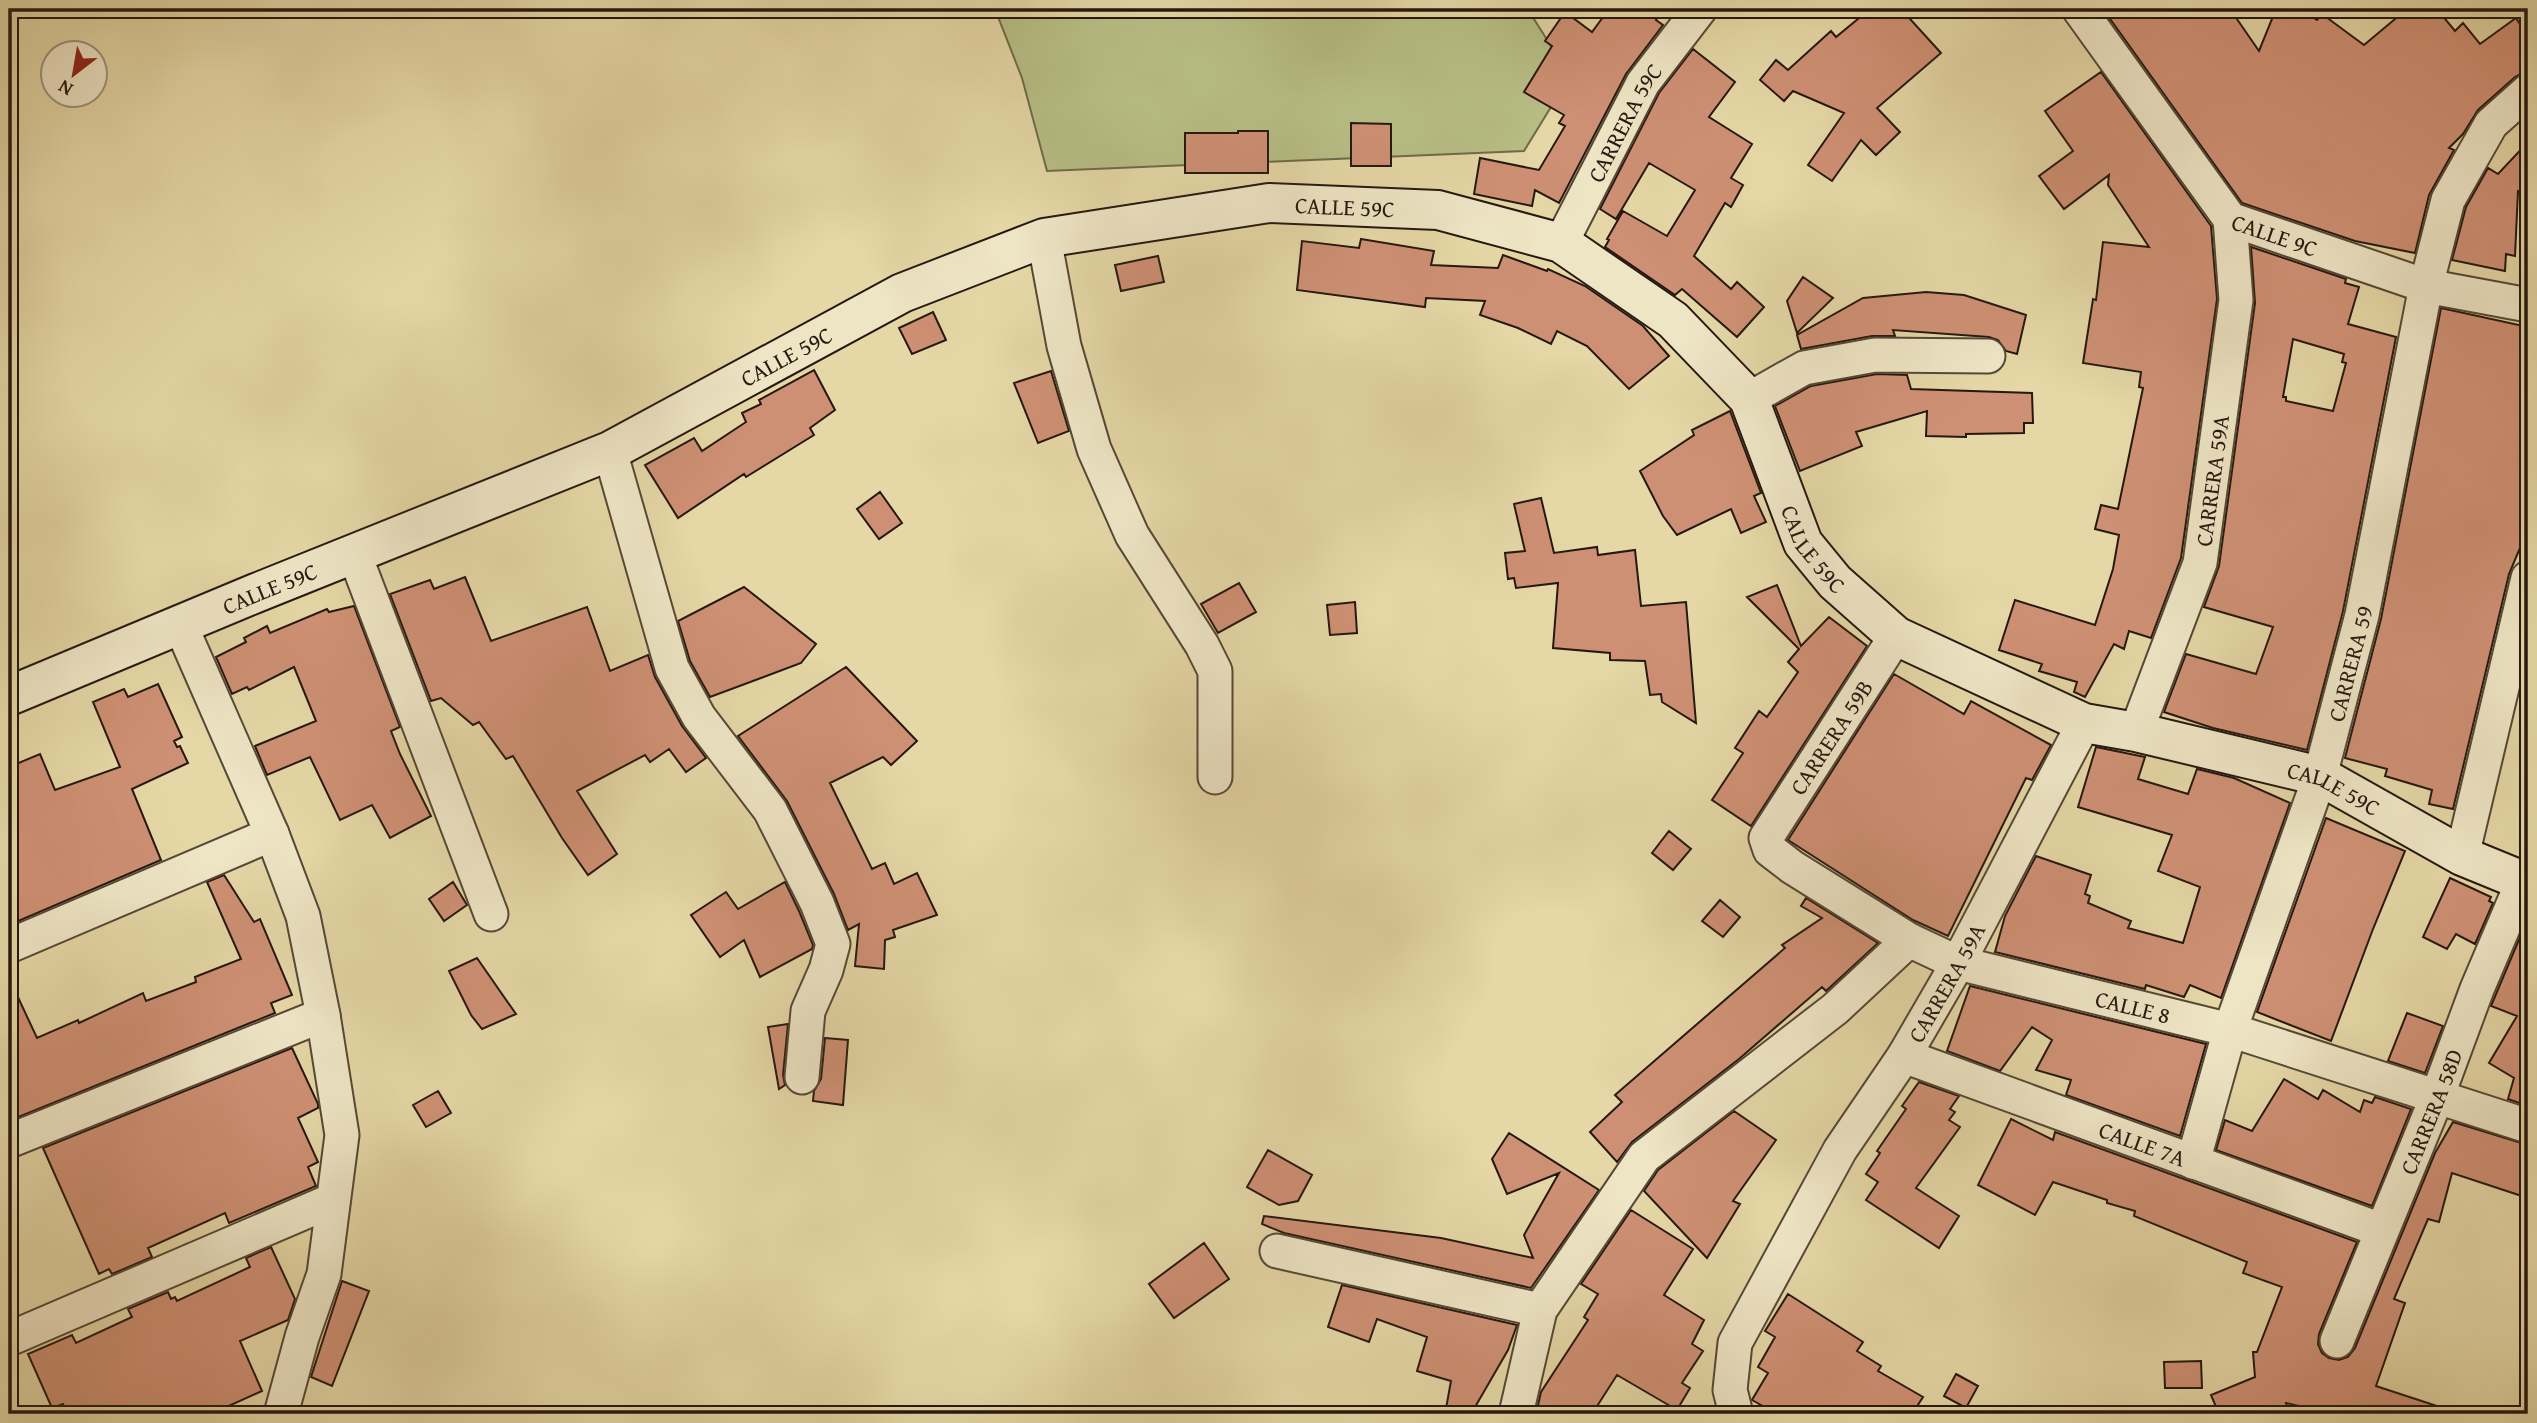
<svg xmlns="http://www.w3.org/2000/svg" width="2537" height="1423" font-family="'Gentium Book Plus',serif">
  <style>
    .green { fill: #b7be85; stroke: #6e6b4a; stroke-width: 2 }
    .building { fill: #ce9074; stroke: #261810; stroke-width: 2; fill-rule: evenodd }
    .lines { fill: none; stroke-linecap: round; stroke-linejoin: round }
    .street-casing { stroke: #564836; stroke-width: 37 }
    .secondary-casing { stroke: #261810; stroke-width: 42 }
    .street { stroke: #eee5c5; stroke-width: 33 }
    .secondary { stroke: #eee5c5; stroke-width: 38 }
    .labels { text-anchor: middle; dominant-baseline: central; stroke-width: 6; stroke-linejoin: round; paint-order: stroke }
    .street-label { font-size: 23px; fill: #261810; stroke: #eee5c5 }
  </style>
  <rect width="100%" height="100%" fill="#e5d7a6"/>
  <filter id="stains"><feTurbulence type="fractalNoise" baseFrequency=".00286" numOctaves="4"/><feColorMatrix values="0 0 0 0 .2 0 0 0 0 .09 0 0 0 0 .02 0 0 0 .5 -.17"/></filter>
  <radialGradient id="worn" r=".72"><stop offset=".6" stop-color="#630" stop-opacity="0"/><stop offset="1" stop-color="#630" stop-opacity=".3"/></radialGradient>
  <path class="green" d="M995 9H1551L1534 19 1570 76 1524 151 1047 171 1022 78Z"/>
  <path class="building" d="M1609 9H1664L1656 20 1663 25 1626 74 1559 203 1535 190 1532 206 1474 194 1480 158 1539 170 1565 126 1559 123 1564 115 1524 92 1552 46 1545 41 1565 12 1592 32Z
    M1870 9H1901L1941 53 1877 108 1900 132 1876 155 1861 140 1832 181 1808 165 1844 113 1793 91 1784 101 1760 80 1776 60 1788 70 1831 31 1836 37Z
    M2103 9H2230L2259 51 2276 9H2300L2317 20 2322 14 2364 45 2407 9H2437L2455 31 2463 23 2480 44 2516 18 2528 37V70L2515 77 2478 110 2463 134 2449 148 2454 150 2429 195 2415 253 2355 241 2242 203Z
    M1693 49 1735 82 1709 117 1752 144 1731 178 1743 185 1731 207 1725 203 1694 256 1731 289 1737 282 1764 307 1737 337 1682 289 1675 295 1605 247 1609 240 1607 239 1623 211 1667 236 1695 190 1649 163 1616 219 1600 209 1659 93Z
    M2101 72 2211 226 2217 299 2181 558 2151 638 2129 631 2124 649 2114 644 2085 697 2074 692 2077 682 2039 671 2042 664 1999 650 2015 600 2095 625 2113 569 2119 535 2095 529 2101 505 2118 509 2143 388 2139 387 2141 372 2083 363 2093 299 2096 300 2103 242 2149 247 2108 185 2109 175 2064 209 2039 176 2073 151 2045 111Z
    M1351 123 1391 124V166H1351Z
    M1238 131H1268V173H1185V133H1238Z
    M2528 142V196L2518 191 2515 256 2506 254 2505 271 2452 260 2466 207 2488 168 2498 174Z
    M1361 239 1434 251 1431 265 1498 268 1503 255 1547 271 1548 269 1585 286 1643 326 1669 356 1629 389 1587 346 1557 331 1551 344 1518 328 1480 315 1485 301 1426 298 1425 307 1297 290 1302 241 1359 248Z
    M2251 247 2346 279 2345 283 2359 287 2348 324 2396 337 2343 611 2307 750 2213 728 2164 712 2186 654 2256 674 2273 627 2204 607 2219 566 2255 303ZM2293 339 2344 354 2342 362 2346 363 2333 411 2286 401V397H2283Z
    M1158 256 1164 282 1121 291 1115 265Z
    M1803 277 1833 298 1797 333 1787 301Z
    M1926 292 1964 295 2026 315 2017 354 2006 351 1998 340 1989 337 1893 330 1895 336H1872L1801 349 1797 335 1863 298Z
    M2441 308 2528 327V529L2509 574 2453 809 2429 804 2432 790 2385 776 2387 769 2345 758 2381 619Z
    M933 312 946 340 912 354 899 328Z
    M814 370 835 410 810 428 814 435 746 477 744 474 678 518 645 465 694 438 702 451 746 422 742 413 761 404 759 400Z
    M1051 371 1069 431 1038 443 1014 383Z
    M1877 374 1907 375 1911 389 2032 393 2033 423H2024V433L1966 434V437L1926 436 1927 411 1856 432 1862 446 1800 471 1775 406 1811 386Z
    M1730 411 1761 493 1754 496 1766 522 1741 533 1731 509 1677 535 1663 516 1640 471 1694 435 1692 430Z
    M880 492 902 523 879 539 857 509Z
    M1541 498 1554 553 1597 547 1598 555 1635 550 1641 606 1686 602 1696 723 1662 702 1661 694 1650 695 1645 661 1610 660V653L1553 648 1558 583 1516 588 1514 578 1508 579 1505 553 1525 551 1514 504Z
    M465 577 491 641 587 607 610 671 648 655 655 677 682 726 706 758 686 772 669 749 650 762 645 755 577 791 617 854 588 875 562 838 513 756 506 759 479 722 473 725 441 698 431 701 390 594 430 580 434 589Z
    M1239 583 1256 612 1218 633 1201 604Z
    M1777 585 1801 646 1829 617 1867 646 1751 826 1712 800 1743 753 1735 748 1759 711 1767 717 1798 672 1788 662 1799 649 1747 597Z
    M744 587 816 644 801 663 710 697 690 661 678 621Z
    M1355 602 1357 633 1330 635 1327 605Z
    M354 606 400 727 391 731 400 754 431 816 390 838 372 805 340 820 310 757 267 775 255 746 316 721 294 667 249 690 247 687 232 694 216 657 246 642 244 638 267 626 270 633 327 609 329 612Z
    M846 667 917 741 891 765 883 757 830 783 872 869 885 863 894 884 917 873 937 915 893 930 895 937 885 940 884 969 855 966 859 924 848 930 834 894 787 801 738 736Z
    M1894 674 1964 714 1971 701 2051 745 2032 780 2026 778 1948 936 1913 920 1788 840Z
    M158 684 182 737 174 741 177 747 180 746 188 763 132 789 161 860 9 925V767L40 754 55 790 120 767 93 702 124 689 128 697Z
    M2096 747 2145 757 2138 779 2188 794 2197 769 2234 778 2290 803 2221 998 2190 985 2184 997 2146 985 2145 989 1995 952 2005 916 2036 856 2091 875 2085 894 2090 896 2088 903 2131 921 2128 928 2183 943 2200 887 2158 871 2172 835 2078 807Z
    M2326 818 2405 851 2373 929 2331 1041 2257 1012Z
    M1669 831 1691 849 1673 870 1652 853Z
    M224 875 254 922 260 919 292 995 271 1003 275 1013 16 1118 9 1102V978L37 1038 78 1020 79 1023 143 993 146 1001 196 982 195 977 241 959 207 882Z
    M2450 878 2491 897 2489 901 2493 903 2475 944 2456 934 2447 949 2423 937Z
    M453 882 467 905 444 921 429 899Z
    M785 882 799 911 813 945 812 949 760 977 744 940 720 957 691 915 726 892 738 909Z
    M1806 898 1878 943 1826 991 1822 987 1739 1059 1632 1142 1617 1162 1590 1132 1622 1102 1615 1095 1785 948 1782 945 1822 918 1801 906Z
    M1720 900 1740 917 1723 937 1702 921Z
    M2528 918V1106L2508 1099 2514 1078 2489 1063 2517 1016 2491 1006Z
    M477 958 516 1014 482 1029 471 1015 449 971Z
    M1970 986 2206 1044 2180 1136 2066 1095 2071 1080 2036 1070 2052 1040 2032 1027 2000 1071 1947 1051Z
    M2407 1013 2443 1026 2425 1073 2388 1061Z
    M788 1024 783 1075 785 1085 779 1089 768 1027Z
    M825 1038 848 1040 843 1105 813 1101 814 1091 821 1079Z
    M292 1048 318 1104V1108L298 1118 318 1162 308 1167 316 1186 229 1223 225 1213 148 1248 152 1257 112 1274 109 1269 99 1274 43 1148Z
    M2284 1079 2318 1099 2323 1090 2360 1112 2364 1100 2372 1103 2375 1097 2411 1109 2372 1206 2216 1150 2225 1120 2252 1131Z
    M1919 1082 1959 1096 1950 1109 1955 1112 1949 1120 1960 1127 1916 1188 1959 1216 1939 1248 1866 1200 1878 1182 1866 1174 1880 1153 1877 1151 1906 1109 1902 1106Z
    M438 1091 451 1113 426 1127 413 1105Z
    M1734 1111 1776 1140 1733 1201 1740 1204 1707 1258 1644 1191 1658 1170Z
    M2011 1119 2053 1140 2055 1132 2357 1242 2319 1334 2318 1344 2322 1353 2329 1358 2339 1360 2348 1357 2355 1348 2435 1153 2453 1122 2528 1145V1198L2452 1173 2439 1222 2428 1219 2394 1299 2405 1303 2376 1386 2446 1409 2445 1414H2333L2286 1403 2288 1414H2219L2211 1395 2255 1377 2253 1352H2257L2282 1287 2243 1273 2247 1262 2134 1216 2135 1211 2107 1203V1200L2053 1182 2035 1215 1978 1185Z
    M1509 1133 1599 1190 1531 1288 1284 1233 1262 1224 1264 1216 1441 1238 1533 1258 1524 1235 1559 1173 1507 1194 1492 1159Z
    M1268 1150 1312 1175 1298 1201 1279 1205 1247 1187Z
    M1631 1210 1693 1249 1664 1295 1704 1320 1692 1344 1703 1351 1682 1383 1690 1388 1677 1410 1617 1375 1592 1414H1536L1541 1392 1588 1320 1584 1317 1598 1294 1581 1284Z
    M1204 1243 1229 1279 1174 1318 1149 1284Z
    M271 1247 295 1299 288 1320 240 1341 262 1391 211 1414H67L63 1404 52 1408 28 1354 72 1335 76 1343 132 1317 128 1309 168 1292 171 1299 175 1297 177 1301 250 1267 246 1258Z
    M342 1281 369 1291 332 1386 311 1377Z
    M1342 1285 1517 1325 1508 1350 1471 1414H1445L1451 1381 1417 1371 1427 1337 1377 1319 1369 1342 1328 1327Z
    M1788 1294 1863 1342 1857 1351 1881 1366 1878 1371 1923 1397 1912 1414H1777L1752 1400 1768 1373 1758 1367 1775 1337 1765 1331Z
    M2201 1361 2202 1388H2165L2164 1362Z
    M1956 1374 1978 1386 1966 1408 1944 1396Z"/>
  <g class="lines">
    <defs>
      <g id="street">
        <path id="s1" d="M2079 9 2230 219 2426 286 2528 305"/>
        <path d="M1044 238 1064 346 1094 449 1132 535 1202 645 1215 671V777"/>
        <path id="s2" d="M1561 243 1643 83 1700 9"/>
        <path d="M1749 399 1804 368 1875 355 1988 356"/>
        <path d="M610 451 672 668 699 717 770 810 817 903 833 944 826 970 808 1011 802 1077"/>
        <path d="M354 553 491 914"/>
        <path d="M180 624 272 834 303 916 323 1015 342 1135 324 1274 302 1337 281 1414"/>
        <path id="s3" d="M1896 636 1766 838 1770 850 1792 867 1909 940 1958 963 2230 1030 2528 1126"/>
        <path id="s4" d="M2136 732 2200 563 2236 300 2230 219"/>
        <path d="M2462 856 2528 578"/>
        <path d="M9 946 272 834"/>
        <path id="s5" d="M1904 1056 2381 1230"/>
        <path d="M9 1141 323 1015"/>
        <path id="s6" d="M2193 1162 2230 1030 2320 776 2362 615 2426 286 2448 200 2491 124 2528 91"/>
        <path d="M1277 1251 1540 1310"/>
        <path d="M9 1339 333 1200"/>
        <path id="s7" d="M2337 1341 2437 1097 2477 989 2523 881"/>
        <path d="M1516 1414 1540 1310 1644 1157 1835 1009 1909 940"/>
        <path id="s8" d="M1736 1414 1730 1390 1735 1343 1840 1150 1904 1056 1958 963 2084 723"/>
      </g>
      <g id="secondary">
        <path id="s9" d="M9 696 256 593 610 451 902 293 1044 238 1269 203 1438 210 1561 243 1673 320 1749 399 1803 543 1835 582 1896 636 2084 723 2136 732 2320 776 2462 856 2528 883"/>
      </g>
    </defs>
    <use href="#street" class="street-casing"/>
    <use href="#secondary" class="secondary-casing"/>
    <use href="#street" class="street"/>
    <use href="#secondary" class="secondary"/>
  </g>
  <g class="labels">
    <g class="street-label">
      <text stroke="none"><textPath href="#s2" startOffset="136">CARRERA 59C</textPath></text>
      <text stroke="none"><textPath href="#s9" startOffset="1437">CALLE 59C</textPath></text>
      <text stroke="none"><textPath href="#s1" startOffset="306">CALLE 9C</textPath></text>
      <text stroke="none"><textPath href="#s9" startOffset="849">CALLE 59C</textPath></text>
      <text stroke="none"><textPath href="#s4" startOffset="264">CARRERA 59A</textPath></text>
      <text stroke="none"><textPath href="#s9" startOffset="2067">CALLE 59C</textPath></text>
      <text stroke="none"><textPath href="#s9" startOffset="282">CALLE 59C</textPath></text>
      <text stroke="none"><textPath href="#s6" startOffset="523">CARRERA 59</textPath></text>
      <text transform="translate(1831 737) rotate(-57)">CARRERA 59B</text>
      <text stroke="none"><textPath href="#s9" startOffset="2655">CALLE 59C</textPath></text>
      <text stroke="none"><textPath href="#s8" startOffset="490">CARRERA 59A</textPath></text>
      <text stroke="none"><textPath href="#s3" startOffset="653">CALLE 8</textPath></text>
      <text stroke="none"><textPath href="#s7" startOffset="248">CARRERA 58D</textPath></text>
      <text stroke="none"><textPath href="#s5" startOffset="254">CALLE 7A</textPath></text>
    </g>
  </g>
  <rect width="2537" height="1423" fill="none" stroke="#e5d7a6" stroke-width="35"/>
  <rect x="10" y="10" width="2516" height="1402" fill="none" stroke="#261810" stroke-width="3.5"/>
  <rect x="18" y="18" width="2502" height="1388" fill="none" stroke="#261810" stroke-width="2"/>
  <g transform="translate(74 74) rotate(211)"><circle r="33" fill="#eee5c5" stroke="#9e937d" stroke-width="2"/>
  <path d="M0-5L12 26L0 18L-12 26Z" fill="#8f2418"/>
  <text y="-10" font-size="19" font-weight="bold" text-anchor="middle" fill="#261810">N</text>
  </g>
  <rect width="100%" height="100%" filter="url(#stains)"/>
  <rect width="100%" height="100%" fill="url(#worn)"/>
</svg>
